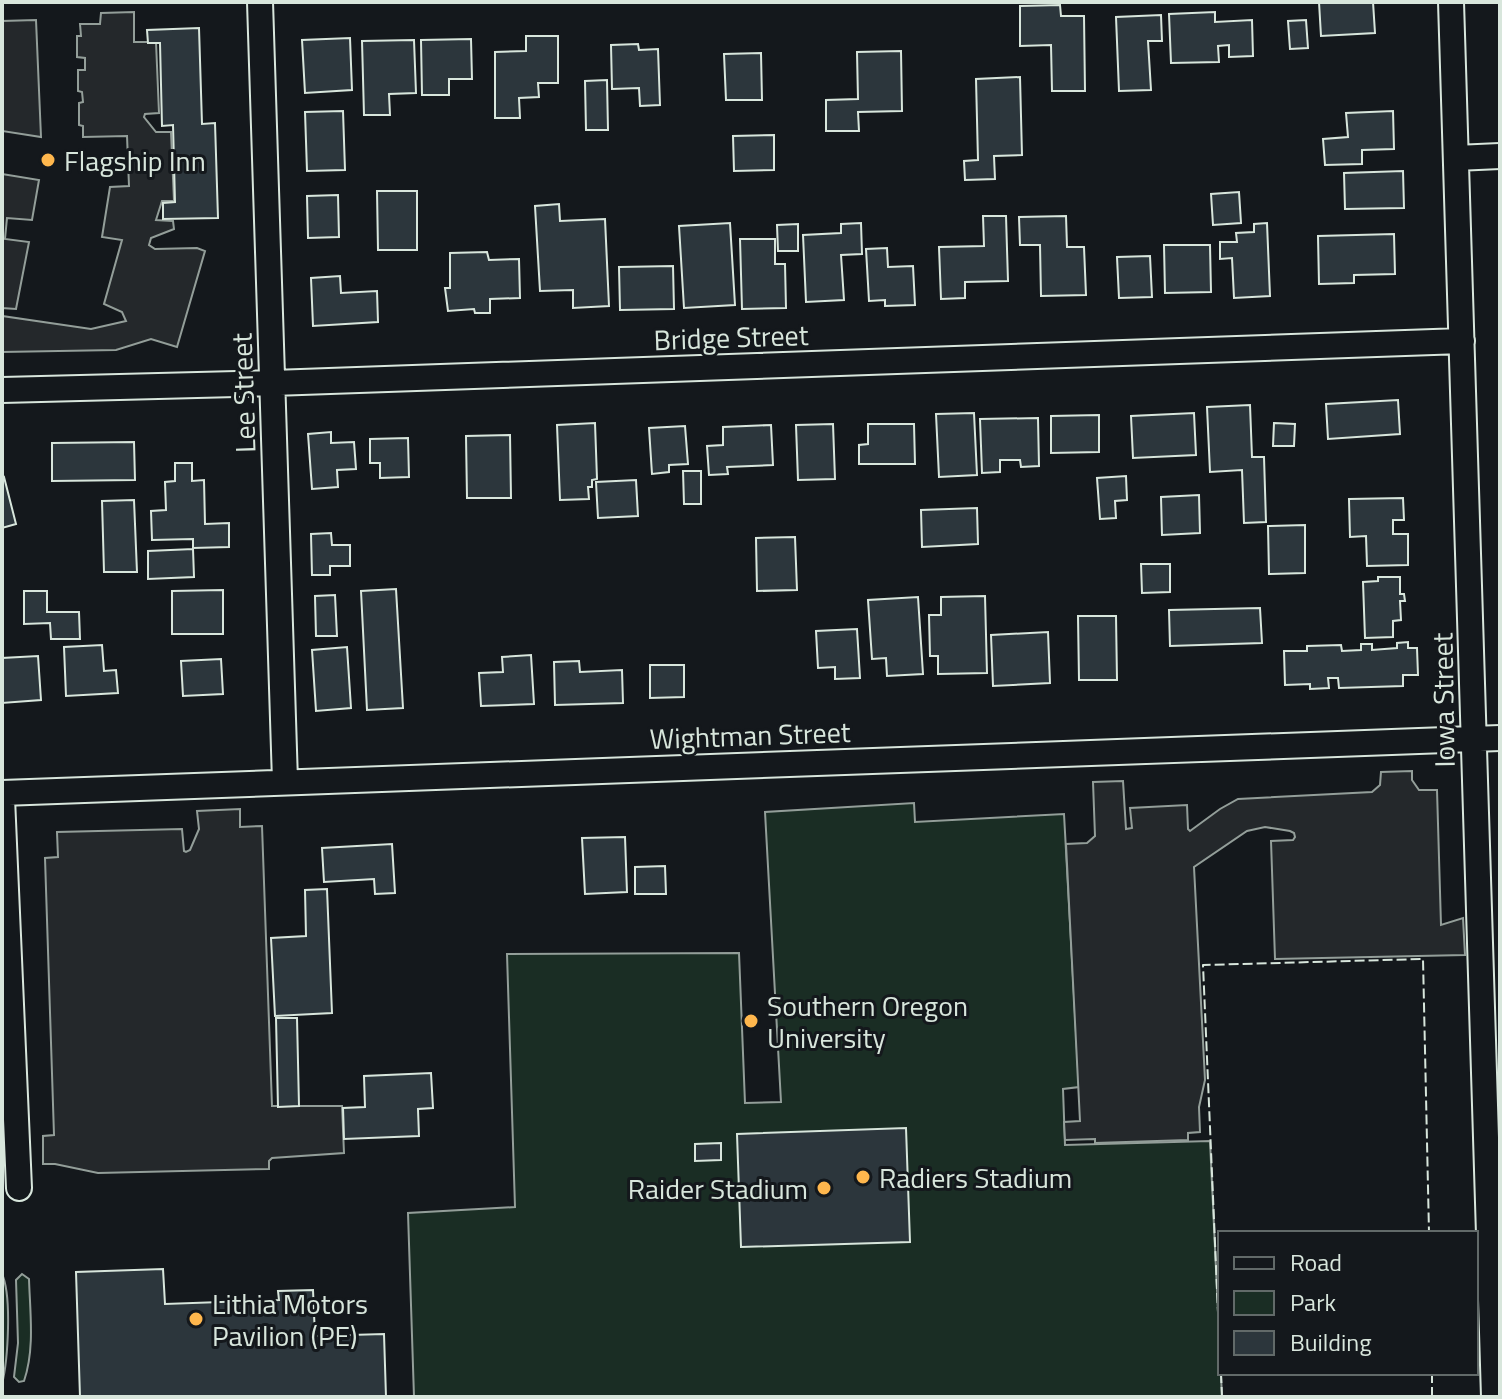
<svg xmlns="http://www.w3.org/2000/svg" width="1502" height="1399" font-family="'Titillium Web',sans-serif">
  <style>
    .green { fill: #1a2d24; stroke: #939e99; stroke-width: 2 }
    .parking { fill: #24282b; stroke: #939e99; stroke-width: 2 }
    .building { fill: #2c363c; stroke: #d8e6dc; stroke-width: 2 }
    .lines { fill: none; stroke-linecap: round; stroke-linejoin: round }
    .street-casing { stroke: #d8e6dc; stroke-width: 28 }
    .street { stroke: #14181c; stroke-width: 24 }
    .fence { stroke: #d8e6dc; stroke-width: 2; stroke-dasharray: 10 4; stroke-linecap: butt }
    .poi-dot { fill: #ffb74d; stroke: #14181c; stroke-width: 3 }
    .labels { text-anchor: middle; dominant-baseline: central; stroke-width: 6; stroke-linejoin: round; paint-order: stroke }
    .poi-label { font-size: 28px; fill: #d8e6dc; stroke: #14181c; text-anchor: start }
    .street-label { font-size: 28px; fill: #d8e6dc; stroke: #14181c }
  </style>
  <rect width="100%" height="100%" fill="#14181c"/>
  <path class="green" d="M914 803 915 822 1064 814 1079 1087 1063 1089 1065 1145 1210 1141 1222 1397H414L408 1213 515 1207 507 954 739 953 745 1103 781 1102 765 812Z
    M2 1274C12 1296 8 1360 2 1384Z
    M22 1274 29 1279C30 1312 35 1349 24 1381L19 1382 14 1377 18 1343 16 1280Z"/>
  <path class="parking" d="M134 12V42H156L159 113 145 114 144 117 156 132H171L174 201H162L156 220 173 221 174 229 151 238 149 245 155 249 197 248 205 251 177 347 151 339 116 350 2 352V316L91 329 126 321 122 312 104 304 122 240 102 237 110 187 129 186 127 136 83 137V126L79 125V103L83 102 82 92 78 91V70H85V58L77 57V36H81L80 24H100L101 13Z
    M36 20 41 137 2 131V21Z
    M2 174 39 180 32 220 7 218 5 239 29 242 16 309 2 308Z
    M1412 771V780L1419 790H1437L1441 925 1463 918 1465 955 1275 959 1271 841 1293 840 1295 837 1294 833 1290 831 1265 827 1247 831 1194 867 1205 1080 1199 1107 1200 1132 1188 1133V1140L1095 1143V1139L1065 1140 1064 1122 1080 1121 1066 844 1087 843 1095 836 1093 782 1123 781 1126 829 1132 828 1130 808 1187 805 1188 829 1190 831 1220 809 1238 799 1372 792 1380 785 1381 772Z
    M240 809V827L262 826 272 1106H342L344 1153 272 1158 269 1161V1169L98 1173 55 1164H43V1136L54 1135 45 858 58 857 57 832 182 829 184 851 186 852 190 850 199 829 197 811Z"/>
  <path class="building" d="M1319 2H1373L1375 33 1321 36Z
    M1060 5 1061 16H1084L1085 91H1052L1051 45 1020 46V6Z
    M1215 12V22L1252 20 1253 56 1229 57V45L1218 46 1219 62 1171 63 1169 14Z
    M1161 15 1162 41H1148L1151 90 1119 91 1116 17Z
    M1306 20 1308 48 1290 49 1288 21Z
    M199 28 202 124 215 123 218 218 163 219V203L175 202 173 125 162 126 160 43H148L147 30Z
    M526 36H558V83H538L539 97 519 98 520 118H495V52L526 51Z
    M350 38 352 90 305 93 302 40Z
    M471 39 472 79H449V95H422L421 40Z
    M414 40 416 93 389 94 390 115H364L362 41Z
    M638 44 639 50 658 49 660 105 640 106 639 88 612 89 611 45Z
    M901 51 902 111 858 112 859 131H826V100L858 99 857 52Z
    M761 53 762 100H726L724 54Z
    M1020 77 1022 155 994 156 995 179 965 180 964 161 978 160 976 79Z
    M607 80 608 130H586L585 81Z
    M343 111 345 170 307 171 305 112Z
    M1393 111 1394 149 1362 150V164L1325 165 1323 139 1348 137 1346 113Z
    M774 135V170L734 171 733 136Z
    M1403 171 1404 208 1345 209 1344 173Z
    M377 191H417V250H378Z
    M1239 192 1241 223 1213 225 1211 194Z
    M338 195 339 237 308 238 307 196Z
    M559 204 560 221 605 219 609 306 573 308V290L540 291 535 206Z
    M983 216H1006L1008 281 965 282V298L941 299 939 247 984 246Z
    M1066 216 1067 247H1084L1086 295 1041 296 1040 245H1020L1019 217Z
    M730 223 735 305 684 308 679 226Z
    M861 223 862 254 841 255 844 300 806 302 803 235 841 233V224Z
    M1267 223 1270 296 1234 298 1232 258 1220 259V242H1237L1236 233 1254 232V224Z
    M798 224V251H778L777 225Z
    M1394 234 1395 274 1354 275V283L1319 284 1318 236Z
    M740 239H775V264H785L786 308 742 309Z
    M1164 245H1210L1211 292 1165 293Z
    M887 248 888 267 913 266 915 305 885 306V300L869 301 866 249Z
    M487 252 489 260 519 259 520 298 490 299V313H475L474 309 448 311 445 288H450V253Z
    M1150 256 1152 297 1119 298 1117 257Z
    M673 266 674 309 620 310 619 267Z
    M340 276 341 293 377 291 378 322 313 326 311 278Z
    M1398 400 1400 434 1328 439 1326 404Z
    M1250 405 1252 457H1264L1266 522 1244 523 1242 470 1210 472 1207 407Z
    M974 413 977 475 939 477 936 414Z
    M1194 413 1196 455 1133 458 1131 416Z
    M1099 415V452L1051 453V416Z
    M1038 418 1039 466 1021 467 1020 460H1000V472L982 473 980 419Z
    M595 423 597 479 592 480V487H588L589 499 560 500 557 425Z
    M1274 423 1295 424 1294 446H1273Z
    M833 424 835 479 798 480 796 425Z
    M868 424H914L915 464H859V445L868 444Z
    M771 425 773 465 727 467 728 474 709 475 707 446 723 445V427Z
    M685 426 688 464 669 465V472L652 474 649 428Z
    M331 432V443L354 442 356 469 337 470 338 487 312 489 308 434Z
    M510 435 511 498H467L466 436Z
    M408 438 409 477 380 478V463H370V439Z
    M134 442 135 480 52 481V443Z
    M175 463H192V481L204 480 205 524 229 523V547L193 548V539L152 540 151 511 166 510 165 482 175 481Z
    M683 471H701V504H684Z
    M1126 476 1127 500 1115 501 1116 518 1100 519 1097 478Z
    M4 477 16 524 2 528V478Z
    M636 480 638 516 598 518 596 482Z
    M1199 495 1200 533 1162 535 1161 497Z
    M1403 498 1404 520H1393V534H1408V565L1367 566 1366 536 1350 537 1349 499Z
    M134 500 137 572H104L102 501Z
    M977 508 978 544 922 547 921 510Z
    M1305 525V573L1269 574 1268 526Z
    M331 533 332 545H350V566H330V575H312L311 534Z
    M795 537 797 590 757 591 756 538Z
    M193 549 194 577 148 579V551Z
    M1141 564H1170V592L1142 593Z
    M1378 577H1400V594H1404L1405 601H1400L1401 620 1393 621V637L1365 638 1363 582 1378 581Z
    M396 589 403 708 367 710 361 591Z
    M223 590V634H172V591Z
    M24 591H47V612H79L80 639H51L50 623 24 624Z
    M335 595 337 636H316L315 596Z
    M985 596 987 673 938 674V656H930L929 615H941V597Z
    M918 597 923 674 887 676 886 658 872 659 868 600Z
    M1260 608 1262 643 1170 646 1169 610Z
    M1078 616H1116L1117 680H1079Z
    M857 629 860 678 835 679V667L818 668 816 631Z
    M1048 632 1050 683 993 686 991 635Z
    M1408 642V648H1417L1418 675H1403V686L1339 688 1338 678H1328L1329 688 1310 689V684L1285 685 1284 651H1307V646L1341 645 1342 651 1361 650V644H1372V650L1397 648V643Z
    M102 645 104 671 116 670 118 693 66 696 64 647Z
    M347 647 351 708 316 711 312 650Z
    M531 655 534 704 481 706 479 673 503 672 502 657Z
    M38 656 41 700 2 703V658Z
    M221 659 223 694 183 696 181 661Z
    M579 661 580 672 622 670 623 703 555 705 554 662Z
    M650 665H684V697L650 698Z
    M625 837 627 892 585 894 582 838Z
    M392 844 395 893 375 894 374 879 324 882 322 848Z
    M665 866 666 894H635V867Z
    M327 889 332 1013 275 1016 271 938 306 936 305 890Z
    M276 1018H297L299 1106 278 1107Z
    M431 1073 433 1108 418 1109 419 1136 344 1139 343 1108 365 1107 364 1076Z
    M906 1128 910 1242 741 1247 737 1134Z
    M721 1143V1160L695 1161V1144Z
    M163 1269 165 1304 279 1300 278 1291 313 1290 315 1336 384 1334 386 1397H80L76 1272Z"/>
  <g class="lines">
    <defs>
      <path id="street" d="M260 2 285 781
        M1451 2 1494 1397
        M1456 158 1500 156
        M2 390 273 383 1462 341
        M2 793 1500 738
        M2 798 19 1188"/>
    </defs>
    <use href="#street" class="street-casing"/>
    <use href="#street" class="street"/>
    <path class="fence" d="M1220 1359 1203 965 1423 959 1429 1233
      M1221 1373 1222 1397
      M1432 1373V1397"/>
  </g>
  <g class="poi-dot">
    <circle cx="48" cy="160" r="8"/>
    <circle cx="751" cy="1021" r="8"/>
    <circle cx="863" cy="1177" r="8"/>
    <circle cx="824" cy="1188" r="8"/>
    <circle cx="196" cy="1319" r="8"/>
  </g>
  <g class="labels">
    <g class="poi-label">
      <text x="64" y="160">Flagship Inn</text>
      <text x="767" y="1005">Southern Oregon<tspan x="767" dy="32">University</tspan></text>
      <text x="879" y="1177">Radiers Stadium</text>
      <text x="808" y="1188" text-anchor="end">Raider Stadium</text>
      <text x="212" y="1303">Lithia Motors<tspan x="212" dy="32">Pavilion (PE)</tspan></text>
    </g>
    <g class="street-label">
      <text transform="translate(731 337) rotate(-2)">Bridge Street</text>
      <text transform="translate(243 393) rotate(-92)">Lee Street</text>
      <text transform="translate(1443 700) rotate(-91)">Iowa Street</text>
      <text transform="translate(750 735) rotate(-2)">Wightman Street</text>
    </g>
  </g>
  <rect width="1502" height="1399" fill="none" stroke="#d8e6dc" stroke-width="8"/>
  <rect x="1218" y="1231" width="260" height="144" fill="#14181c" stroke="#626a69" stroke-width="2"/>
  <rect x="1234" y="1257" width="40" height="12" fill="#14181c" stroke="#626a69" stroke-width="2"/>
  <text x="1290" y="1271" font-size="24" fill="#d8e6dc">Road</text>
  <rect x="1234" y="1291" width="40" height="24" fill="#1a2d24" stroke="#626a69" stroke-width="2"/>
  <text x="1290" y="1311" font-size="24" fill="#d8e6dc">Park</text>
  <rect x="1234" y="1331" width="40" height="24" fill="#2c363c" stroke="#626a69" stroke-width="2"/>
  <text x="1290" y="1351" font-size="24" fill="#d8e6dc">Building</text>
</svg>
